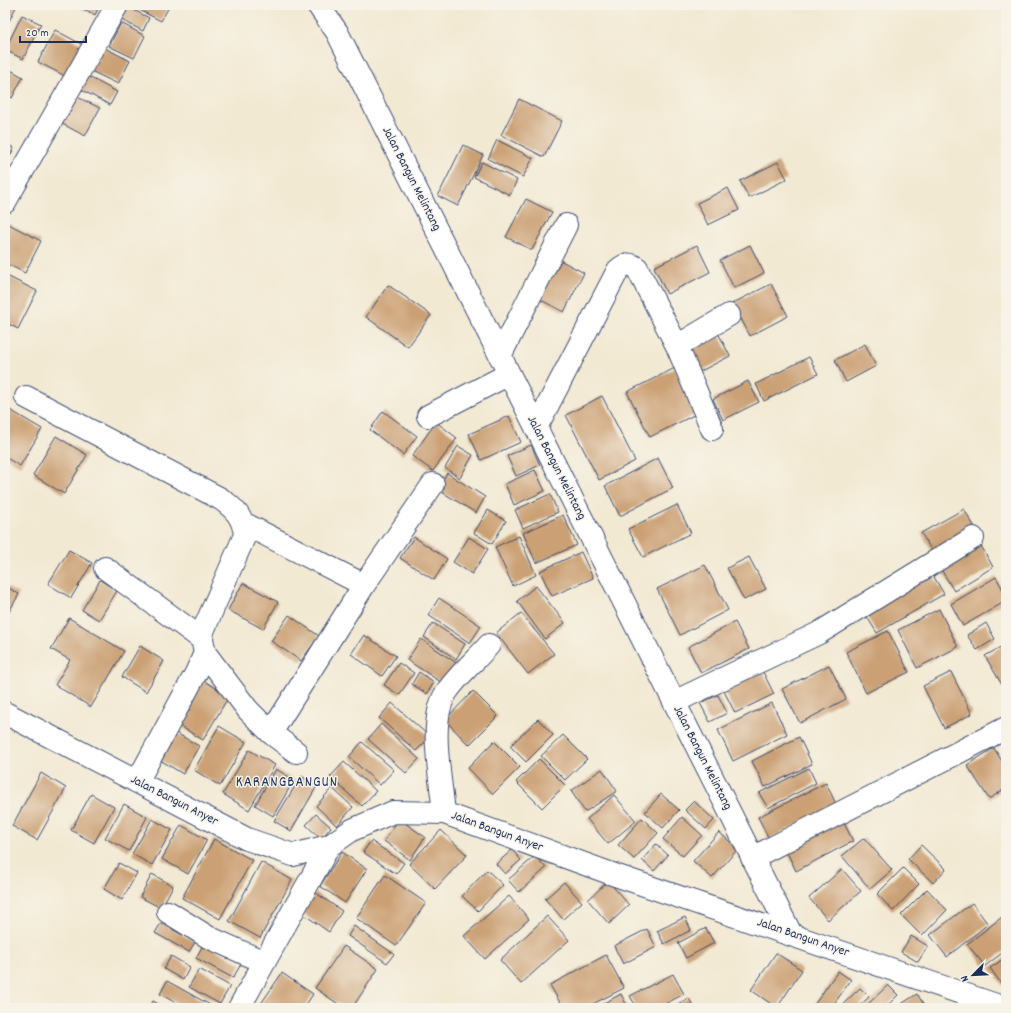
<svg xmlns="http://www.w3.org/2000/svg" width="1011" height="1013" font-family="Dekko,sans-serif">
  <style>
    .building { fill: #cba075 }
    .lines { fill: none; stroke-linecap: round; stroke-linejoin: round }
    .minor-casing { stroke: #3b4b70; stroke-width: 24 }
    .minor { stroke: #fff; stroke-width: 22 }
    .labels { text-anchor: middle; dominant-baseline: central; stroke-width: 3; stroke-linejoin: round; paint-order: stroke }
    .street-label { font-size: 13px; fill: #1b2f5e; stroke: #f7f3e8 }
    .quarter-label { font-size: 15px; letter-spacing: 1px; fill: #1b2f5e; stroke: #f7f3e8 }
  </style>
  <rect width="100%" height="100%" fill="#f7f3e8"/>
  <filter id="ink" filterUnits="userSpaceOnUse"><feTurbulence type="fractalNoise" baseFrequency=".025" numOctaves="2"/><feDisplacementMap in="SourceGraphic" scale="8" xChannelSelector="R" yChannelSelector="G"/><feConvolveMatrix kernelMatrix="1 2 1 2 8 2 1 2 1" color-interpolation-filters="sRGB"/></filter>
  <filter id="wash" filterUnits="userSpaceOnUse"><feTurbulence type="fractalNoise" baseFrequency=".012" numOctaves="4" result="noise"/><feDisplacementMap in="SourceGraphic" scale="16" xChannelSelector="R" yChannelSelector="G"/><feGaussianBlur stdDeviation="0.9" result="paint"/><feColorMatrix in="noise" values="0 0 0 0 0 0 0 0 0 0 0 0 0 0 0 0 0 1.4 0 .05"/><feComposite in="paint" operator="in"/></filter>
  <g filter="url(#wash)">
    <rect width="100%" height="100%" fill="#f2e9d3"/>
    <g id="blocks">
      <path class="building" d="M5 5H17L5 29Z
        M76 5H100L95 15Z
        M124 5 149 18 143 31 118 18Z
        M133 5H170L161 21 132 6Z
        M22 15 41 24 23 59 5 50Z
        M121 23 145 36 134 58 109 46Z
        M55 30 83 45 67 77 38 62Z
        M103 47 130 61 118 84 91 71Z
        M5 67 23 77 12 98 5 94Z
        M87 76 117 92 110 105 80 89Z
        M73 95 100 108 85 136 59 122Z
        M519 99 562 121 544 157 501 135Z
        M497 140 533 158 523 177 488 159Z
        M5 143 14 148 5 166Z
        M463 145 483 155 458 206 438 196Z
        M482 162 517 180 510 195 474 177Z
        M778 162 787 179 749 198 740 181Z
        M728 188 739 210 708 225 697 203Z
        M526 199 552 212 532 250 506 237Z
        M5 222 41 241 25 273 5 263Z
        M697 245 710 272 667 294 654 267Z
        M750 245 764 273 734 288 720 260Z
        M558 259 584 273 564 312 539 299Z
        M5 275 37 291 18 329 5 322Z
        M771 284 788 316 750 336 733 303Z
        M388 285 431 315 408 347 366 317Z
        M716 329 730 356 699 372 686 345Z
        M865 344 876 366 846 382 835 360Z
        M809 357 818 374 764 401 756 384Z
        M675 368 698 413 650 437 627 392Z
        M748 381 759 402 723 420 713 399Z
        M602 396 635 461 599 480 566 415Z
        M5 407 42 429 20 466 5 457Z
        M383 411 417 436 403 455 370 430Z
        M509 416 521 442 481 460 469 434Z
        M436 422 457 438 433 471 412 456Z
        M56 436 87 455 64 494 33 475Z
        M531 445 540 465 516 476 507 456Z
        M458 446 473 455 460 478 445 468Z
        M658 458 673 488 620 516 605 486Z
        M535 470 545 491 514 505 505 484Z
        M447 473 485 497 476 513 437 489Z
        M550 494 558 512 523 528 515 510Z
        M677 505 691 533 643 557 628 529Z
        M964 509 974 526 932 551 921 533Z
        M488 510 506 521 492 544 474 533Z
        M563 515 577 545 536 563 523 533Z
        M519 536 536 575 513 586 495 547Z
        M414 537 447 559 434 580 400 558Z
        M469 537 488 549 472 574 453 562Z
        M979 542 993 567 954 591 939 566Z
        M69 550 92 563 71 598 48 584Z
        M581 552 593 578 552 596 540 571Z
        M749 557 766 589 744 600 727 568Z
        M705 565 728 610 680 635 657 589Z
        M931 572 944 594 877 633 864 612Z
        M996 577 1006 595V601L963 626 951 604Z
        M100 580 117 591 99 620 82 610Z
        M243 583 278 602 263 629 228 610Z
        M5 586 19 594 5 619Z
        M536 586 565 623 545 639 517 601Z
        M439 598 481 626 470 643 428 615Z
        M939 609 958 647 917 668 898 630Z
        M521 613 554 654 528 674 496 633Z
        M289 615 319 636 301 661 271 641Z
        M69 618 124 651 91 707 55 685 70 660 51 649Z
        M735 622 749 649 701 673 688 647Z
        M433 623 465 644 456 659 424 637Z
        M986 623 995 639 977 650 967 635Z
        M888 631 909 672 866 693 846 652Z
        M364 635 396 656 382 676 351 654Z
        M421 639 458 664 444 684 407 660Z
        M1006 644V687L1004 688 985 656Z
        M140 646 164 661 146 692 122 677Z
        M399 663 414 673 399 695 384 685Z
        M829 665 846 699 800 723 782 689Z
        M762 670 774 694 735 713 723 689Z
        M419 672 434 682 427 694 412 684Z
        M951 672 972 714 944 728 923 686Z
        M201 679 229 696 203 740 175 723Z
        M473 691 498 716 469 745 445 720Z
        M718 695 727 713 710 722 700 703Z
        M392 703 430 737 416 751 379 718Z
        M772 703 787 734 733 761 718 730Z
        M538 719 553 735 526 762 510 746Z
        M381 724 419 759 406 773 368 739Z
        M219 726 246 742 220 786 194 770Z
        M171 730 199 746 183 774 155 757Z
        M563 735 587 759 565 780 541 756Z
        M799 737 812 764 765 787 752 761Z
        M494 741 520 767 493 794 468 768Z
        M362 742 394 770 380 785 349 757Z
        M994 748 1006 768V788L989 799 967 765Z
        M249 750 275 765 249 810 223 794Z
        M539 759 565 785 542 808 516 782Z
        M344 762 376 791 362 806 330 777Z
        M809 768 816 783 768 808 759 793Z
        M276 769 294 780 273 816 255 805Z
        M602 769 617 791 585 812 571 791Z
        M41 773 66 788 37 840 12 826Z
        M301 776 317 786 291 831 274 821Z
        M826 783 836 804 769 839 758 817Z
        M332 788 353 807 337 826 316 806Z
        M91 794 114 807 94 843 71 830Z
        M661 794 679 810 663 828 645 812Z
        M614 795 636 821 608 844 587 819Z
        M694 801 714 820 706 829 685 810Z
        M124 804 147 817 129 851 105 838Z
        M316 814 331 827 321 839 306 825Z
        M682 817 702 835 683 856 663 839Z
        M841 817 853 841 796 871 784 846Z
        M642 818 658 833 634 859 618 845Z
        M152 819 172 830 152 865 132 854Z
        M399 819 425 837 410 860 384 841Z
        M181 825 207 840 188 874 162 859Z
        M441 830 467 855 435 889 409 864Z
        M719 832 738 849 712 878 693 861Z
        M864 838 892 870 870 889 842 856Z
        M214 839 252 860 220 919 182 898Z
        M371 841 404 863 396 874 363 852Z
        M656 844 668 855 654 871 642 860Z
        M921 845 946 869 933 883 908 859Z
        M512 850 521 860 505 874 496 864Z
        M342 852 367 869 345 903 320 886Z
        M535 856 546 868 519 892 508 880Z
        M261 862 292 880 260 938 229 921Z
        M119 863 137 873 122 900 104 889Z
        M903 868 919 884 893 911 877 894Z
        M842 869 861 891 828 920 809 898Z
        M487 870 503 885 478 911 462 896Z
        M152 874 173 886 161 908 140 897Z
        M385 875 426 903 396 946 356 918Z
        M608 881 629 905 609 924 588 900Z
        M564 882 582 902 563 919 545 899Z
        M927 889 947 910 922 936 901 915Z
        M316 893 342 911 329 932 302 913Z
        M509 896 529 919 485 959 464 936Z
        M972 903 988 924 947 957 930 935Z
        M1006 914V950L985 966 967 944Z
        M547 916 569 940 521 984 500 960Z
        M685 917 691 930 664 944 657 931Z
        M161 923 195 942 189 952 155 933Z
        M354 926 394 954 387 963 348 936Z
        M706 928 714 943 686 958 678 943Z
        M647 929 656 947 623 964 614 946Z
        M911 936 928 946 918 962 901 952Z
        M204 943 241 964 233 978 196 958Z
        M344 946 378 969 352 1008H344L315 988Z
        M776 953 802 970 777 1008 751 990Z
        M606 955 624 988 585 1008H563L550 985Z
        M171 956 190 967 183 980 164 969Z
        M1006 957V984L1003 986 990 968Z
        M199 969 230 986 220 1004 189 987Z
        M838 971 851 980 831 1008H817L814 1005Z
        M282 973 313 994 304 1008H258Z
        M673 974 684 994 657 1008H637L630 996Z
        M167 981 212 1006 211 1008H185L160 994Z
        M888 985 898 995 885 1008H864Z
        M860 988 869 997 857 1008H839Z
        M621 994 628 1008H595Z
        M917 994 926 1008H895Z
        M689 998 694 1008H670Z
        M153 1001 165 1008H149Z"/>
    </g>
  </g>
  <g filter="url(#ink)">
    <use href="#blocks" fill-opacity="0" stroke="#3b4b70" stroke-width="1"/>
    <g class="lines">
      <defs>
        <path id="minor" d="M318 5 337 32 791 934
          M5 202 117 5
          M677 346 729 315
          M500 356 566 225
          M26 397 221 499C235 509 243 517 245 535L203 631 202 639
          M428 416 509 374
          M536 428 618 270C625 264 629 262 637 268L677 346 712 429
          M243 523 364 585
          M105 568 202 639 205 653 248 710 271 733 296 752
          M674 702 819 633 973 538
          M5 713 247 839 293 855 329 846 352 830 393 812 444 813 615 875 1005 1008
          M271 733 364 585 433 484
          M137 782 196 673 205 653
          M444 813C441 779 428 721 446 693 456 677 476 660 489 645
          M752 858 1006 728
          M168 912 208 937 264 962
          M239 1008 329 846"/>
      </defs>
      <use href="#minor" class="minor-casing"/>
      <use href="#minor" class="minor"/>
    </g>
  </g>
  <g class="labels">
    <g class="street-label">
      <text transform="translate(411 179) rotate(63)">Jalan Bangun Melintang</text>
      <text transform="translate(556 468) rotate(63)">Jalan Bangun Melintang</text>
      <text transform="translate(702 758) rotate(63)">Jalan Bangun Melintang</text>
      <text transform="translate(174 801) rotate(27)">Jalan Bangun Anyer</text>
      <text transform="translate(497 832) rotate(20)">Jalan Bangun Anyer</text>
      <text transform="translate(803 938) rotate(19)">Jalan Bangun Anyer</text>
    </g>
    <g class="quarter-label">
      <text x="287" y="783">KARANGBANGUN</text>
    </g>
  </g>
  <rect width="1011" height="1013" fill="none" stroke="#f7f3e8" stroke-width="20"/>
  <g transform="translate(973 975) rotate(246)" stroke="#f7f3e8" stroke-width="3" paint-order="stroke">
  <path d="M0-3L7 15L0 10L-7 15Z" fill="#1b2f5e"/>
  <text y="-6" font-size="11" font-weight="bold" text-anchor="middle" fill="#1b2f5e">N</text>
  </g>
  <path d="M20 36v6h66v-6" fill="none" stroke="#1b2f5e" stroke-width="2"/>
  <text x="26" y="36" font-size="12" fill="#1b2f5e" stroke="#f7f3e8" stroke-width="3" paint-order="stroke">20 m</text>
</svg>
